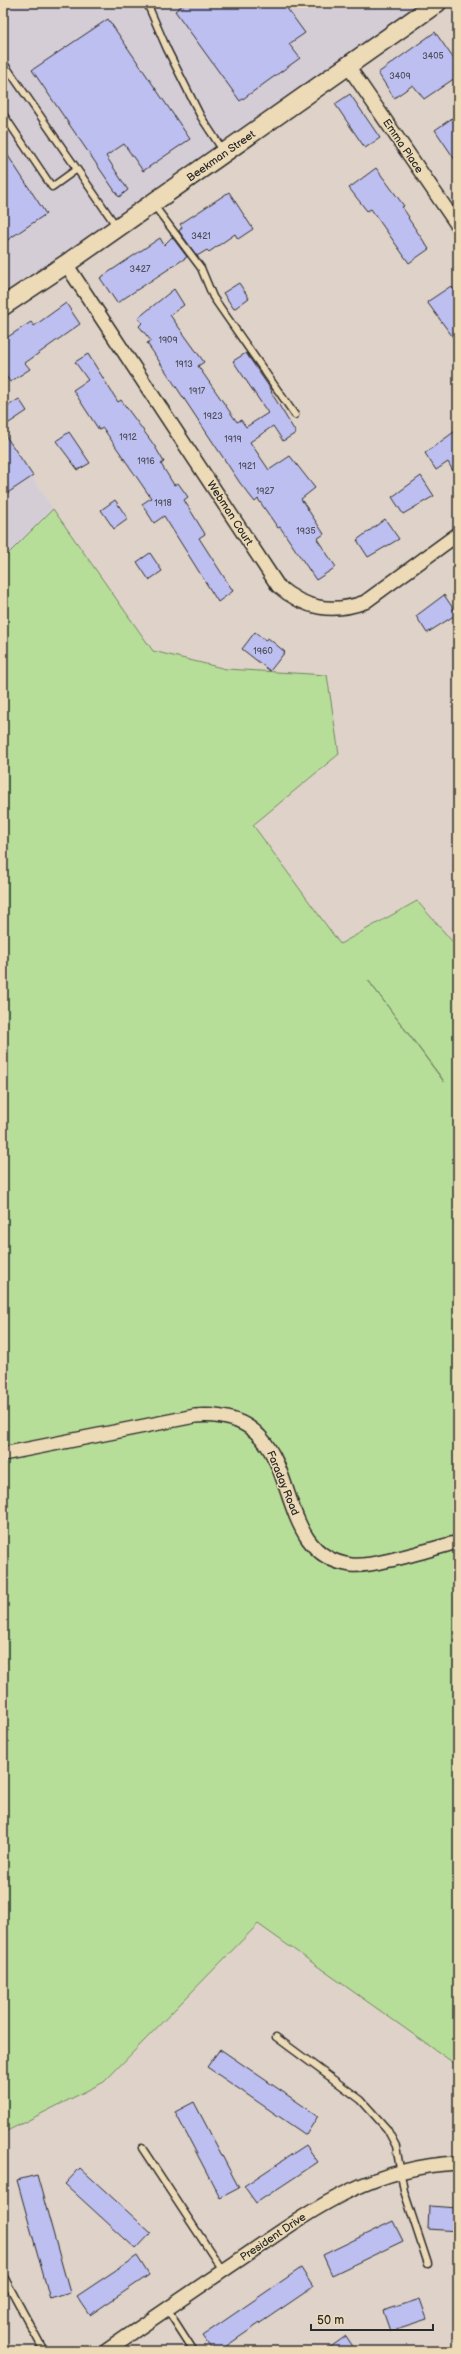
<svg xmlns="http://www.w3.org/2000/svg" width="461" height="2354" font-family="'Balsamiq Sans',sans-serif">
  <style>
    .built { fill: #d5cdd5 }
    .green { fill: #b7de99; stroke: #718462; fill-rule: evenodd }
    .building { fill: #bdbff1; stroke: #2b2b2b }
    .lines { fill: none; stroke-linecap: round; stroke-linejoin: round }
    .lane-casing { stroke: #2b2b2b; stroke-width: 9 }
    .street-casing { stroke: #2b2b2b; stroke-width: 16 }
    .secondary-casing { stroke: #2b2b2b; stroke-width: 21 }
    .lane { stroke: #eddbb8; stroke-width: 6 }
    .street { stroke: #eddbb8; stroke-width: 13 }
    .secondary { stroke: #eddbb8; stroke-width: 18 }
    .labels { text-anchor: middle; dominant-baseline: central; stroke-width: 3; stroke-linejoin: round; paint-order: stroke }
    .number-label { font-size: 9px; fill: #50505c }
    .street-label { font-size: 11px; fill: #2b2b2b; stroke: #eddbb8 }
  </style>
  <rect width="100%" height="100%" fill="#dfd3c9"/>
  <filter id="ink" filterUnits="userSpaceOnUse"><feTurbulence type="fractalNoise" baseFrequency=".025" numOctaves="2"/><feDisplacementMap in="SourceGraphic" scale="8" xChannelSelector="R" yChannelSelector="G"/><feConvolveMatrix kernelMatrix="1 2 1 2 8 2 1 2 1" color-interpolation-filters="sRGB"/></filter>
  <g filter="url(#ink)">
    <path class="built" d="M3 3H437L3 306Z
      M3 432 53 509 3 559Z"/>
    <path class="green" d="M53 509 153 651 226 669 327 675 339 754 253 825 340 944 417 901 458 948V2066L258 1924 104 2082 3 2133V559ZM368 980 444 1081V1082Z"/>
    <path class="building" d="M185 3H283L305 33 289 44 300 58 240 101 175 11Z
      M108 19 190 139 143 171 124 144 106 156 128 190 119 197 32 70Z
      M435 32 458 65V76L424 99 413 85 394 98 378 73Z
      M350 94 380 138 365 148 335 104Z
      M458 114V164L435 130Z
      M3 148 46 214 3 243Z
      M376 168 404 206 402 207 409 217 408 218 429 249 409 263 371 209 367 211 349 188Z
      M229 192 253 229 238 239 235 234 209 252 207 250 197 256 179 231 182 227 180 224Z
      M172 237 187 257 117 303 100 278 160 238 164 245Z
      M239 283 249 298 234 309 223 293Z
      M451 286 458 295V344L427 302Z
      M174 289 184 305 170 315 204 362 198 366 237 422 241 420 246 427 268 413 233 361 246 353 272 391 271 392 296 433 283 441 273 426 250 442 269 470 290 456 315 488 301 499 324 534 317 539 336 567 316 580 280 527 278 528 258 499 255 502 240 483 147 343 151 341 139 326 142 323 138 318Z
      M66 303 80 324 25 363 30 369 10 382 3 372V340L31 322 34 326Z
      M88 354 118 402 121 400 154 445 164 462 161 464 174 485 178 483 188 497 184 500 205 534 199 538 233 591 218 602 164 516 154 523 142 504 151 498 103 428 99 430 73 390 88 380 75 362Z
      M19 399 27 411 3 427V409Z
      M458 429V480L448 462 436 470 425 453Z
      M3 432 33 476 3 496Z
      M69 432 90 463 78 470 56 441Z
      M421 476 434 496 403 514 392 497Z
      M115 500 128 519 114 529 101 510Z
      M385 519 399 539 368 557 357 540Z
      M150 553 162 571 149 580 137 562Z
      M444 595 457 614 427 633 416 616Z
      M255 632 265 640 268 638 285 652 270 671 242 649Z
      M220 2049 318 2116 306 2135 207 2067Z
      M194 2102 239 2188 220 2198 175 2112Z
      M306 2145 318 2162 256 2203 244 2186Z
      M80 2168 151 2233 136 2249 65 2184Z
      M37 2175 70 2293 50 2299 17 2180Z
      M429 2206 458 2208V2231L428 2229Z
      M393 2221 403 2241 332 2275 323 2255Z
      M137 2256 149 2275 90 2315 77 2296Z
      M301 2268 313 2287 219 2351H213L202 2336Z
      M420 2299 427 2319 390 2331 383 2311Z
      M346 2336 356 2351H325Z"/>
    <g class="lines">
      <defs>
        <path id="lane" d="M147 3 167 49 201 117 224 152
          M3 62 117 227
          M3 114 52 187 77 169
          M153 204 201 268 213 297 295 415
          M276 2037 361 2100 387 2129 396 2146 404 2191 428 2264
          M142 2148 223 2271
          M3 2275 44 2351
          M167 2309 194 2351"/>
        <path id="street" d="M348 66 458 226
          M66 264 278 586C305 609 332 614 365 602L458 534
          M3 1454 195 1416C315 1407 261 1553 351 1565 372 1568 434 1548 458 1542
          M106 2351C149 2321 192 2292 236 2262 308 2213 367 2167 458 2163"/>
        <path id="secondary" d="M3 306 66 264 437 3"/>
      </defs>
      <use href="#lane" class="lane-casing"/>
      <use href="#street" class="street-casing"/>
      <use href="#secondary" class="secondary-casing"/>
      <use href="#lane" class="lane"/>
      <use href="#street" class="street"/>
      <use href="#secondary" class="secondary"/>
    </g>
  </g>
  <g class="labels">
    <g class="number-label">
      <text x="433" y="56">3405</text>
      <text x="400" y="76">3409</text>
      <text x="201" y="236">3421</text>
      <text x="140" y="269">3427</text>
      <text x="168" y="340">1909</text>
      <text x="184" y="364">1913</text>
      <text x="197" y="391">1917</text>
      <text x="213" y="416">1923</text>
      <text x="128" y="437">1912</text>
      <text x="233" y="439">1919</text>
      <text x="146" y="461">1916</text>
      <text x="247" y="466">1921</text>
      <text x="265" y="491">1927</text>
      <text x="163" y="503">1918</text>
      <text x="306" y="531">1935</text>
      <text x="263" y="651">1960</text>
    </g>
    <g class="street-label">
      <text transform="translate(403 146) rotate(56)">Emma Place</text>
      <text transform="translate(221 156) rotate(-35)">Beekman Street</text>
      <text transform="translate(230 513) rotate(57)">Webman Court</text>
      <text transform="translate(283 1483) rotate(68)">Faraday Road</text>
      <text transform="translate(273 2237) rotate(-34)">President Drive</text>
    </g>
  </g>
  <rect width="461" height="2354" fill="none" stroke="#eddbb8" stroke-width="16"/>
  <rect x="8" y="8" width="445" height="2338" fill="none" stroke="#2b2b2b" stroke-width="1.5" filter="url(#ink)"/>
  <path d="M311 2324v6h122v-6" fill="none" stroke="#2b2b2b" stroke-width="2"/>
  <text x="317" y="2324" font-size="12" fill="#2b2b2b" stroke="#eddbb8" stroke-width="3" paint-order="stroke">50 m</text>
</svg>
